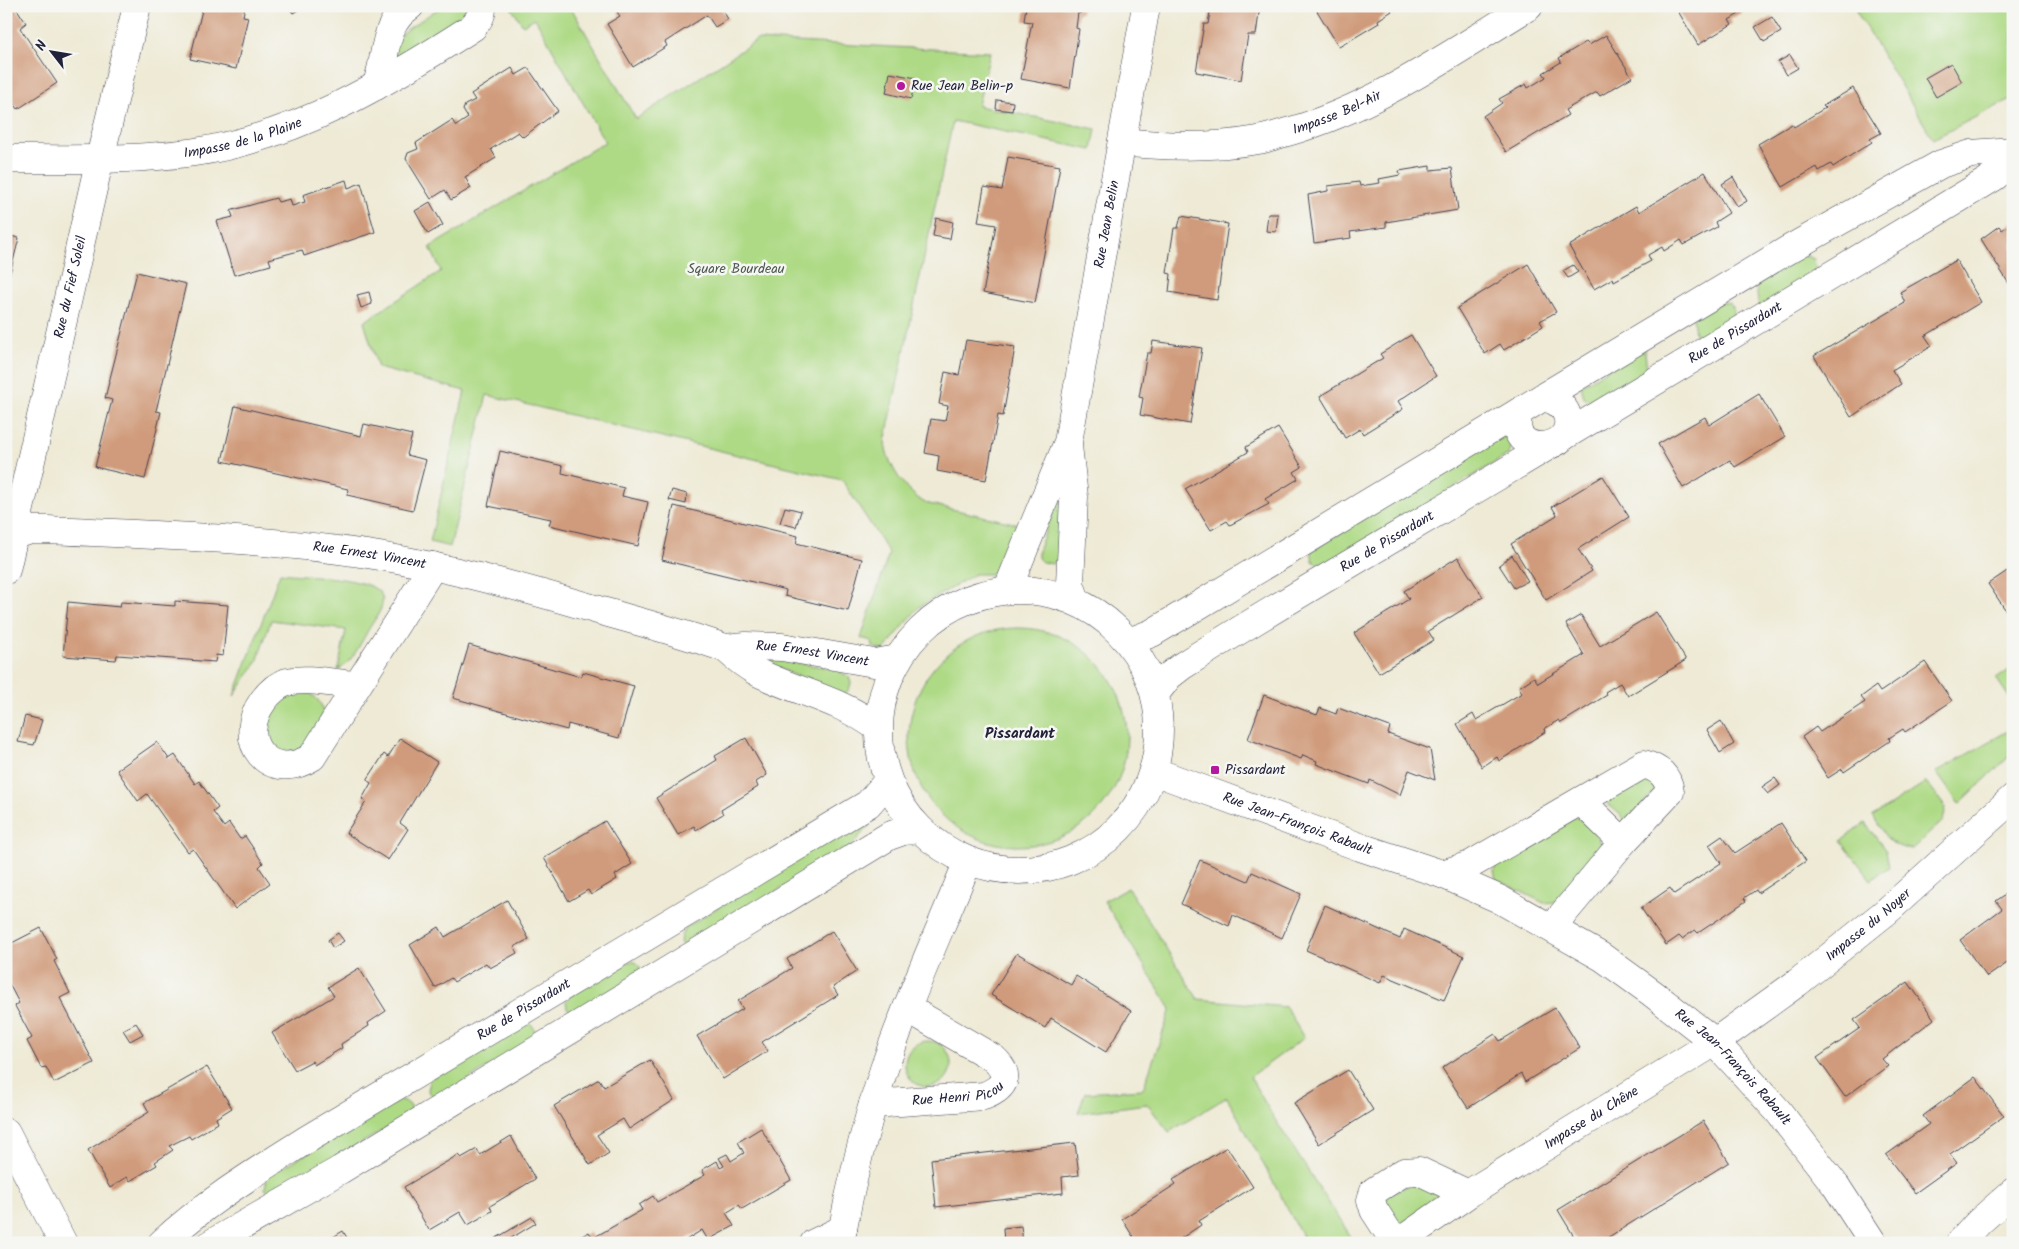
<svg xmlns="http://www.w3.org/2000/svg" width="2019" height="1249" font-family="Kalam,sans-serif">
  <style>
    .green { fill: #aeda85; stroke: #687e60 }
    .building { fill: #d09b7c }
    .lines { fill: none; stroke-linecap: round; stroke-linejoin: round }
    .minor-casing { stroke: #414052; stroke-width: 29 }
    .minor { stroke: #fff; stroke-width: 28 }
    .poi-dot { fill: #b5179e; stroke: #f6f6f2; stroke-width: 2 }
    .labels { text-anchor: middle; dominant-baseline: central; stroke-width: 5; stroke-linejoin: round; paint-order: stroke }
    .poi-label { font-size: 14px; fill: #22223b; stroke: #f6f6f2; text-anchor: start }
    .street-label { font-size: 14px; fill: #22223b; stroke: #f6f6f2 }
    .park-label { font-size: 14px; fill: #4c5951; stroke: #f6f6f2 }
    .neighbourhood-label { font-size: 15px; font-weight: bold; fill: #22223b; stroke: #f6f6f2 }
  </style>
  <rect width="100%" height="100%" fill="#f6f6f2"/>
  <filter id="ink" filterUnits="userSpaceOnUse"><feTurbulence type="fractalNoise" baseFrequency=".02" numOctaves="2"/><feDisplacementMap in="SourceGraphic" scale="10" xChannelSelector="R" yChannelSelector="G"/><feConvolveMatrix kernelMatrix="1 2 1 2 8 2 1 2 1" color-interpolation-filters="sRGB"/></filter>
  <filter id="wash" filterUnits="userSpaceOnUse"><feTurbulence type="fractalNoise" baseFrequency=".0096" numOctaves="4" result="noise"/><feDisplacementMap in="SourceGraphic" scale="20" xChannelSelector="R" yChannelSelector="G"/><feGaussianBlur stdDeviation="1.12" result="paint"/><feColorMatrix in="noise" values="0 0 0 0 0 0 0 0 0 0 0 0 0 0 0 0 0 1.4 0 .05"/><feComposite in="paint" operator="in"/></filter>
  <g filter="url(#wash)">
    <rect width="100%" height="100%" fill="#eeead5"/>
    <path class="green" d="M442 6H466L467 14 398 65 393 48 402 33Z
      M510 6H570L636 119 757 40 990 52 978 106 1096 129 1092 150 953 121 885 442C887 465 905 491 925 503L1022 525 1001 574H975L919 607 883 651 873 647 872 641 861 638 889 553 842 480 487 395 450 547 430 542 465 391 378 368 364 322 441 271 430 247 605 142 535 18 523 25Z
      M1853 6H2013V98L1933 139Z
      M1801 254 1814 259 1817 274 1759 307 1755 280Z
      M1722 302 1729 303 1733 307V323L1696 345 1693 317Z
      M1644 346 1648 375 1596 404 1584 398 1581 386Z
      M1504 434 1510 443 1509 454 1322 568 1313 561 1311 551Z
      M1059 497 1062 501 1061 556 1052 564 1042 562 1038 558V551Z
      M280 573C300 576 375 576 382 596 385 607 375 619 370 627 361 642 353 662 338 670L346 630 271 620 257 662 234 696Z
      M909 737a109 109 0 1 1 218 0a109 109 0 1 1-218 0Z
      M765 658 836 669 849 677 851 683 849 690 842 696 761 660Z
      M2013 667V703L1996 678Z
      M310 693C330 708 323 718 312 735 308 742 304 750 296 752 275 757 263 733 270 716 273 707 279 701 286 694Z
      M2013 728V753L1959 804 1936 772Z
      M1647 773 1662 783 1627 821 1606 802 1625 784Z
      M1926 782 1946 808 1943 821 1912 849C1888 847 1885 835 1873 816Z
      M873 811 875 818 848 850 683 946 680 942 681 936 685 928Z
      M1574 817C1588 821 1600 833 1600 848L1555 902 1544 903 1496 879 1494 871 1497 863Z
      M1865 823 1886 851 1889 867 1871 880 1841 841Z
      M1128 888 1198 999 1286 1007 1304 1038 1250 1077 1274 1118 1355 1243H1306L1227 1097 1169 1132 1147 1104 1078 1113 1085 1093 1143 1089 1171 1009 1104 901Z
      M634 961 640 967 639 973 578 1012H572L567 1008 566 1001 570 996 628 962Z
      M526 1023 532 1025 535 1030 530 1042 442 1095 433 1096 428 1091 430 1079Z
      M905 1064a23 23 0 1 1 46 0a23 23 0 1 1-46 0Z
      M400 1100 405 1101 411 1106 412 1113 274 1195 265 1189 266 1182 271 1174Z
      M1416 1182 1441 1196 1397 1228 1381 1204 1388 1194Z"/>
    <g id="blocks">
      <path class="building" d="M6 6H15L26 23 20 28 57 83 18 109 6 91Z
        M203 6H245L243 16 248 17 236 69 190 59Z
        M288 6H304L293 13Z
        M626 6H720L728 19 715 27 707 15 665 42 667 46 633 67 607 24 620 16 617 12Z
        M1026 6H1082L1081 13H1078L1076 28 1079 29 1070 88 1021 79 1032 22 1024 21Z
        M1211 6H1260L1256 35H1248L1241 80 1196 72 1204 24H1208Z
        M1319 6H1388L1392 11 1378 20 1379 23 1339 47 1316 9Z
        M1675 6H1752L1729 20 1732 24 1698 45Z
        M1772 17 1781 32 1764 42 1755 27Z
        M1606 35 1632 77 1600 96 1597 92 1565 110 1568 115 1506 152 1483 116 1502 103 1499 99 1526 84 1528 88 1546 77 1543 73 1561 62 1559 58 1586 42 1589 45Z
        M1790 55 1798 68 1786 75 1778 62Z
        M1951 63 1962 82 1936 97 1925 78Z
        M512 68 516 75 528 68 558 111 523 137 518 132 491 149 496 158 465 177 471 188 451 200 445 190 431 199 406 159 408 153 418 149 416 143 452 120 456 126 468 118 463 110 465 105 475 100 471 94Z
        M890 73 916 78 911 99 886 93Z
        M1853 88 1881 133 1870 139 1872 142 1833 167 1831 164 1819 171 1817 167 1783 187 1758 144 1792 124 1794 127 1825 108 1823 106Z
        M997 100 1013 102 1012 111 996 109Z
        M1008 157 1060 166 1035 303 983 293 996 225 978 222 984 187 1002 190Z
        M1430 166V170L1452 168 1458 210 1386 222V227L1350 232 1351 238 1314 243 1308 195 1328 191V186L1359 182 1360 186 1380 183 1379 179 1400 175 1399 171Z
        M1705 172 1729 213 1715 222 1717 227 1684 245 1681 240 1664 251 1662 247 1648 255 1651 261 1614 281 1613 278 1594 289 1569 246 1636 206 1639 212Z
        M1733 177 1747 201 1737 207 1722 184Z
        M346 180 348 188 361 183 375 232 304 256 302 250 269 259 271 265 234 275 217 221 233 217 231 211 233 210 276 198 278 202 290 199 292 206 305 202 303 195Z
        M430 202 443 225 428 234 415 211Z
        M1268 214H1278L1276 232 1266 231Z
        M1181 216 1228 224 1217 300 1169 292 1171 274 1167 273 1174 228H1178Z
        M936 218 953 222 950 239 933 236Z
        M2013 222V286L2011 287 1981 239 1999 226 2002 230Z
        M6 235 19 238 7 285H6Z
        M1956 260 1981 302 1925 336 1932 346 1892 370 1901 384 1851 417 1814 356 1905 303 1900 292Z
        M1528 264 1556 312 1540 321 1543 326 1504 350 1500 344 1485 354 1457 308Z
        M1573 265 1578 272 1568 278 1563 271Z
        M137 272 186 284 156 411 161 412 145 479 95 467 112 400 105 398Z
        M369 292 372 304 361 308 357 295Z
        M1411 335 1436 376 1398 401 1403 409 1363 434 1360 429 1345 438 1320 396 1383 358 1380 354Z
        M966 340 1015 347 1003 416 998 415 986 480 937 471 939 456 925 453 931 419 945 421 948 406 939 404 945 372 959 375Z
        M1153 341 1202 348 1190 424 1140 415 1143 398 1139 397 1147 353H1151Z
        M1759 394 1785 437 1735 467 1730 460 1683 488 1658 444 1705 417 1709 425Z
        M235 406 361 436 364 424 412 435 407 455 426 460 413 510 347 495 348 489 222 461Z
        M1278 428 1302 467 1294 472 1298 479 1265 499 1269 504 1230 525 1227 521 1211 530 1185 489 1248 452 1246 447Z
        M500 451 563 466 562 473 624 488 622 496 648 502 638 546 549 525 551 519 488 506Z
        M1603 476 1629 517 1578 549 1592 571 1546 600 1511 544 1557 515 1552 507Z
        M672 490 687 494 686 504 669 500Z
        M674 506 798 536 796 543 862 559 848 611 785 596 786 590 662 560Z
        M785 507 801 511 796 527 780 523Z
        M1512 555 1528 581 1514 588 1499 565Z
        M1458 557 1483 597 1428 631 1434 640 1379 673 1354 633 1409 599 1404 591Z
        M2013 567V621L1988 584Z
        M175 601 228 605 223 656 216 655 215 662 117 655 116 660 63 656 68 602 120 607 121 602 175 606Z
        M1656 612 1686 660 1628 696 1620 683 1605 692 1607 695 1561 723 1559 720 1544 729 1545 732 1499 761 1497 757 1482 767 1457 724 1473 714 1476 720 1522 693 1519 687 1534 677 1538 683 1584 655 1566 624 1581 615 1600 646Z
        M469 645 581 677 583 672 634 686 619 738 568 724 567 730 453 698Z
        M1925 662 1952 701 1905 732 1903 729 1889 738 1890 741 1844 772 1842 769 1828 778 1802 737 1816 727 1820 732 1865 702 1861 697 1876 686 1880 692Z
        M1264 695 1317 715 1320 708 1336 714 1338 708 1390 727 1388 734 1430 749 1435 780 1409 770 1400 795 1370 780 1369 784 1316 764 1317 761 1303 755 1301 759 1248 739Z
        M25 716 42 720 34 745 18 742Z
        M1721 721 1734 744 1720 753 1707 730Z
        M400 738 437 762 400 823 408 829 388 860 346 833 366 802 362 799 371 783 367 780 384 754 388 757Z
        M746 738 767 775 756 782 758 787 721 810 723 814 696 830 694 826 678 835 656 798 717 760 715 756Z
        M157 742 169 759 175 755 195 784 199 781 218 808 213 812 224 827 229 823 240 839 245 836 263 863 259 867 270 883 235 909 193 849 188 852 147 794 138 801 117 770Z
        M1775 778 1780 785 1768 794 1762 787Z
        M605 821 632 864 615 875 617 879 591 895 588 890 569 901 544 858Z
        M1781 823 1806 861 1758 893 1756 890 1744 898 1746 901 1698 933 1695 930 1682 939 1679 936 1666 945 1641 908 1670 888 1674 894 1721 863 1709 845 1722 836 1735 853Z
        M1200 860 1248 881 1252 872 1301 894 1282 938 1233 915 1229 926 1181 904Z
        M2013 889V959L1987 977 1960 940 2002 909 1996 901Z
        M507 900 529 939 514 947 517 953 490 968 486 963 454 982 451 978 435 988 410 945 439 927 445 937Z
        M1325 905 1400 939 1404 929 1464 956 1444 1000 1384 975 1380 983 1306 950Z
        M41 928 57 959 54 961 70 993 60 998 94 1063 54 1083 46 1067 41 1068 27 1041 32 1038 15 1006 19 1003 6 978V946Z
        M832 931 857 971 833 987 838 995 762 1042 768 1051 723 1079 697 1036 743 1009 738 1001 792 968 787 959Z
        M338 933 344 941 333 948 328 940Z
        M1017 953 1071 985 1076 976 1131 1011 1106 1052 1051 1018 1045 1028 991 995Z
        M359 968 386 1011 368 1023 369 1026 341 1044 342 1048 314 1065 312 1061 295 1070 272 1033 334 996 328 987Z
        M1908 982 1934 1019 1882 1059 1888 1066 1845 1097 1817 1058 1860 1028 1854 1020Z
        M1555 1008 1580 1048 1525 1082 1521 1074 1468 1108 1442 1068 1495 1034 1500 1041Z
        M136 1023 143 1034 130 1041 123 1030Z
        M650 1060 674 1100 629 1129 623 1119 597 1135 609 1153 590 1165 554 1106 599 1079 604 1087Z
        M207 1067 232 1108 216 1118 218 1123 191 1139 189 1136 169 1146 173 1150 155 1162 157 1165 130 1181 127 1177 110 1188 88 1150 149 1112 144 1103Z
        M1348 1070 1373 1110 1319 1144 1294 1103Z
        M1975 1077 2004 1116 1950 1154 1957 1163 1915 1193 1886 1155 1929 1124 1923 1116Z
        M1703 1121 1729 1162 1599 1243H1578L1558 1210Z
        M761 1128 791 1180 742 1209 739 1205 726 1213 734 1226 708 1240 702 1230 681 1243H677L675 1240 672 1243H577L575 1240 589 1232 593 1238 642 1210 639 1205 653 1196 657 1202 705 1175 702 1170 717 1161 720 1168 724 1166 719 1158 727 1154 731 1161 744 1153 738 1142Z
        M511 1136 535 1179 490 1206 492 1211 468 1225 460 1212 429 1230 404 1187 458 1155 461 1158 477 1149 480 1155Z
        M1075 1143 1079 1175 1062 1177 1063 1193 936 1207 931 1159Z
        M1227 1147 1253 1187 1199 1221 1201 1225 1174 1243H1137L1122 1219 1176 1184 1173 1180Z
        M532 1217 536 1223 503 1243H488Z
        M1021 1226 1023 1243H1004L1003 1228Z
        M343 1231 350 1243H312L321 1237 325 1242Z"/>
    </g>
  </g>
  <g filter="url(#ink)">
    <use href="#blocks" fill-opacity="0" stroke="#414052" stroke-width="1"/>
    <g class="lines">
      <defs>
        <g id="minor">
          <path d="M376 86C388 57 381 25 410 6"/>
          <path id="s1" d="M1122 142C1168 147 1212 148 1258 140 1269 138 1280 134 1291 131 1377 106 1453 52 1529 6"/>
          <path id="s2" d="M6 159C69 159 133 161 195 152 297 137 388 82 473 27 478 20 483 15 482 6"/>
          <path d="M1543 397C1553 399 1563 404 1567 415 1579 453 1504 460 1519 412L1543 397 1786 251 1941 164 1971 154 2013 151"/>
          <path id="s3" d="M1564 436 1928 217 1994 177 2013 162"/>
          <path d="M1068 446 1074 497 1070 584 1076 600"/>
          <path id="s4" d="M6 538 31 530H48C154 535 262 538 367 554 445 566 522 587 598 610 640 622 683 633 725 648 735 657 746 666 759 673 798 692 843 701 878 728"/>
          <path id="s5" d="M6 570 100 158 137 6"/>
          <path id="s6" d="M1008 588 1068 442 1146 6"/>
          <circle cx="1019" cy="730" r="140"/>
          <path d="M1129 642 1152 633 1189 611 1519 412"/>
          <path id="s7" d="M725 648 746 646 782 647 874 663 898 659"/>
          <path d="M356 685C334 684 308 677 287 682 277 685 269 693 263 701 234 741 269 784 312 757L433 566"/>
          <path id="s8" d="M1155 694 1169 676 1182 666C1302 590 1426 520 1548 446"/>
          <path id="s9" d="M1153 771 1360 847 1442 874 1499 899 1602 957 1652 993 1715 1042 1778 1111 1836 1186 1873 1243"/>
          <path d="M1581 801 1623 842"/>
          <path d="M1442 874 1470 865 1644 764C1659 769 1668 775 1670 792L1623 842 1563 914 1554 929"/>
          <path id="s10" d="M873 1104 984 1096C1005 1088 1012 1075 993 1058L907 1008"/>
          <path d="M6 1132 63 1243"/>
          <path id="s11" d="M1468 1194 1419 1171 1404 1172 1374 1191 1371 1200 1374 1210 1389 1233 1396 1237 1405 1238 1468 1194 1715 1042 1797 983 1887 911 2013 798"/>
          <path id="s12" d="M162 1243C206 1202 256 1172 306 1140L868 804 888 781"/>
          <path d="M212 1243 340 1170 889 836 903 831 918 829"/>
          <path d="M814 1243 843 1229"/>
          <path d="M840 1243C850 1187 866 1123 884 1069 908 999 940 930 968 861"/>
          <path d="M1960 1243 1979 1222 2013 1192"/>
        </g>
      </defs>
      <use href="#minor" class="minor-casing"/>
      <use href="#minor" class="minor"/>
    </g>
  </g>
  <g class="poi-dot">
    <circle cx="901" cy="86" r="5"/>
    <rect x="1210" y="765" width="10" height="10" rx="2.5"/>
  </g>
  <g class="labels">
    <g class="poi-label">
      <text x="911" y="86">Rue Jean Belin-p</text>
      <text x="1225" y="770">Pissardant</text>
    </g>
    <g class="street-label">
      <text stroke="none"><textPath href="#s1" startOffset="220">Impasse Bel-Air</textPath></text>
      <text stroke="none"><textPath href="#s2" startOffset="239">Impasse de la Plaine</textPath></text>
      <text stroke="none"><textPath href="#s6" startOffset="379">Rue Jean Belin</textPath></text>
      <text stroke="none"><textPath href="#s5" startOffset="290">Rue du Fief Soleil</textPath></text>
      <text stroke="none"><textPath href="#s3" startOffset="200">Rue de Pissardant</textPath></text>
      <text stroke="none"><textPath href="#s8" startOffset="279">Rue de Pissardant</textPath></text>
      <text stroke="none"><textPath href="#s4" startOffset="366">Rue Ernest Vincent</textPath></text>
      <text stroke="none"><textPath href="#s7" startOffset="88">Rue Ernest Vincent</textPath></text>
      <text stroke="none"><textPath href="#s9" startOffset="154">Rue Jean-François Rabault</textPath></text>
      <text stroke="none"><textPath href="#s11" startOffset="729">Impasse du Noyer</textPath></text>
      <text stroke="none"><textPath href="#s12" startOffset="431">Rue de Pissardant</textPath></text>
      <text stroke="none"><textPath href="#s9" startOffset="659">Rue Jean-François Rabault</textPath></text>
      <text stroke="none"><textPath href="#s10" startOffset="86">Rue Henri Picou</textPath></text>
      <text stroke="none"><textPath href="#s11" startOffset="391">Impasse du Chêne</textPath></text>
    </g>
    <g class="park-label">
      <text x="736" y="269">Square Bourdeau</text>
    </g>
    <g class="neighbourhood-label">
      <text x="1020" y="734">Pissardant</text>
    </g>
  </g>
  <rect width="2019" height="1249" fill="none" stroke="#f6f6f2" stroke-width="25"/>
  <g transform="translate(52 52) rotate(301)" stroke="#f6f6f2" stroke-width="4" paint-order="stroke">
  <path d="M0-4L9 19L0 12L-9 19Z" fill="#22223b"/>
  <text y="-8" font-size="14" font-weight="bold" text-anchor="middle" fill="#22223b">N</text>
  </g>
</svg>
